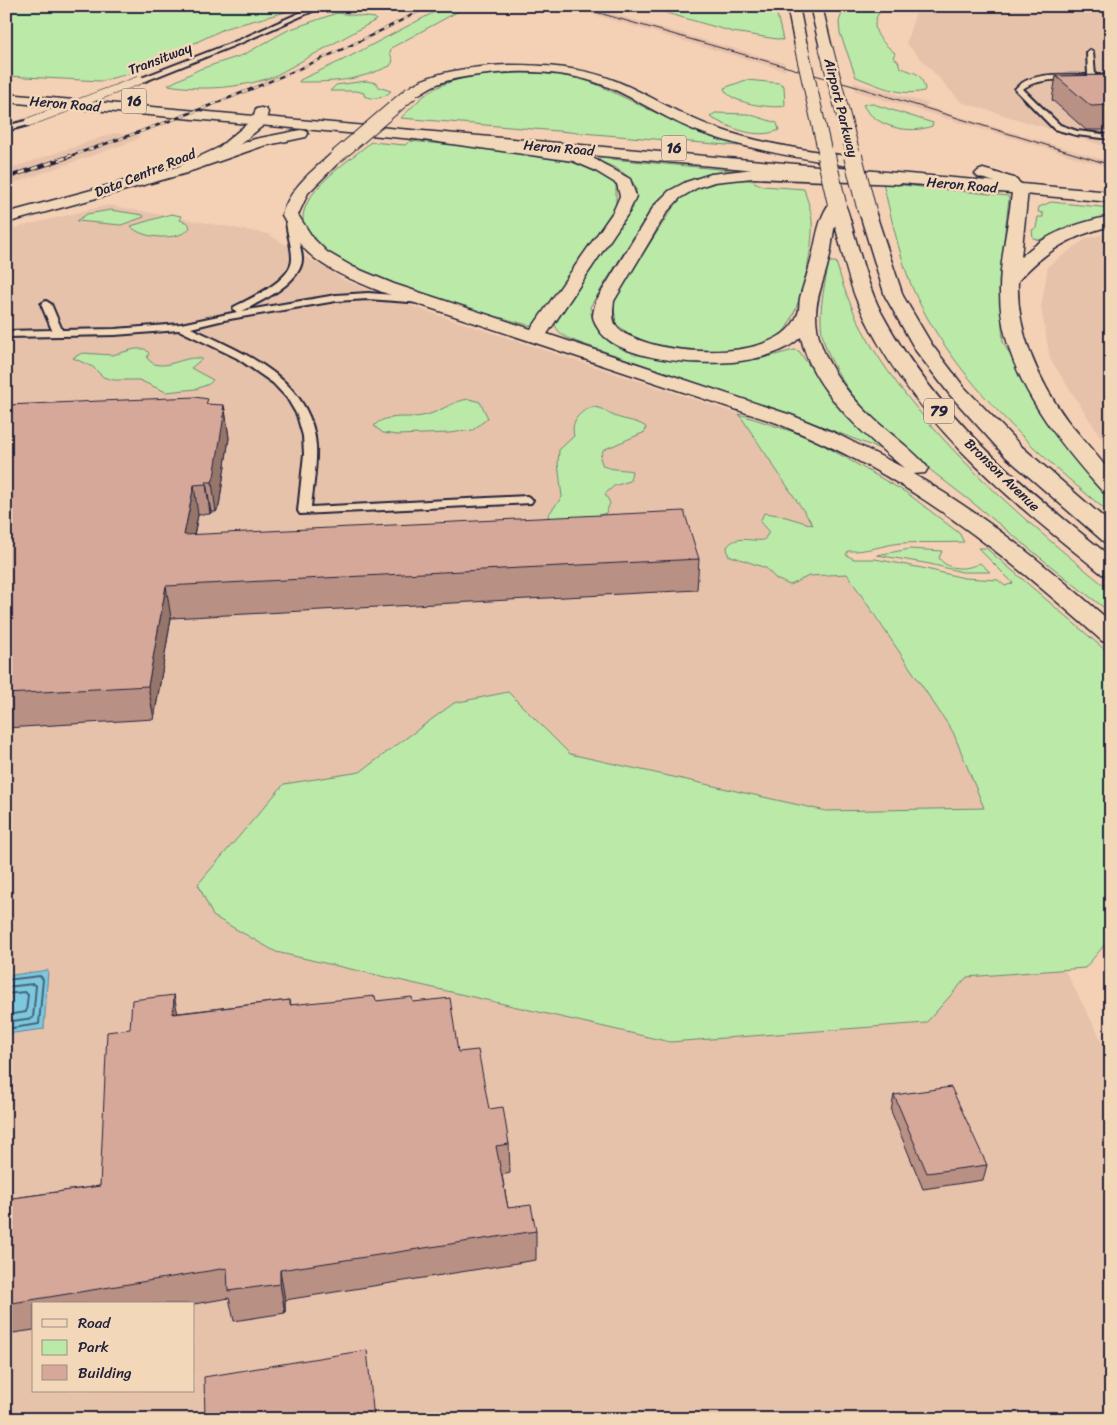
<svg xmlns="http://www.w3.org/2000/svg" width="1117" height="1425" font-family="Sriracha,sans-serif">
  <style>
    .built { fill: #e7c2ab; fill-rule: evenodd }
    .green { fill: #bae9a8; stroke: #6e8672 }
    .water { fill: #7dc8dd; stroke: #59869c }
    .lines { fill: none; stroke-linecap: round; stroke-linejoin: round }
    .shore { stroke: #46647c; stroke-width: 2 }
    .lane-casing { stroke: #22223b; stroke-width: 4 }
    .secondary-casing { stroke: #22223b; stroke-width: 3 }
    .primary-casing { stroke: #22223b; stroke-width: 3 }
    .highway-casing { stroke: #22223b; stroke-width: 3 }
    .lane { fill: #f3d7b9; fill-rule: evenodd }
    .secondary { fill: #f3d7b9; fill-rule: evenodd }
    .primary { fill: #f3d7b9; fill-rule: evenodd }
    .highway { fill: #f3d7b9; fill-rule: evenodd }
    .tram { stroke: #22223b; stroke-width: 1 }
    .rail-far1-casing { stroke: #22223b; stroke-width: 2.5 }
    .rail-casing { stroke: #22223b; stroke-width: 4 }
    .rail-far1 { stroke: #f3d7b9; stroke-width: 2; stroke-dasharray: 5.5; stroke-linecap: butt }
    .rail { stroke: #f3d7b9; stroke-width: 2.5; stroke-dasharray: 7; stroke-linecap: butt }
    .lane-bridge-casing { stroke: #22223b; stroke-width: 9; stroke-linecap: butt }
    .highway-bridge-far1-casing { stroke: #22223b; stroke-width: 15; stroke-linecap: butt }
    .highway-bridge-casing { stroke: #22223b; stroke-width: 20; stroke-linecap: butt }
    .lane-bridge { stroke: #f3d7b9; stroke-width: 8 }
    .highway-bridge-far1 { stroke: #f3d7b9; stroke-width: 13 }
    .highway-bridge { stroke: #f3d7b9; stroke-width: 18 }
    .wall { fill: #b89084; stroke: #22223b }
    .shaded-wall { fill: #96766b; stroke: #22223b }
    .building { fill: #d6a899; stroke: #22223b }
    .labels { text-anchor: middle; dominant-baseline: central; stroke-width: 5; stroke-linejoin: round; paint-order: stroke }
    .far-street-label { font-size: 14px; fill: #22223b; stroke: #f3d7b9 }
    .shield { fill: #f3d7b9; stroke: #615861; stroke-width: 1 }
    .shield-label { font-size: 15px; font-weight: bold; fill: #22223b }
  </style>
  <rect width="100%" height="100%" fill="#f4d1b5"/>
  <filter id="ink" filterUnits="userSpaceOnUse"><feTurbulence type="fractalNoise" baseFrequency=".02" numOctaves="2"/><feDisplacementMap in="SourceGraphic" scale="10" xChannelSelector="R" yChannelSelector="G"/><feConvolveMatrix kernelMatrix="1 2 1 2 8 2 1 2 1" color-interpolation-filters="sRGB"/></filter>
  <g filter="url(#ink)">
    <path class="built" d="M564 6H586L785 63 786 71Z
      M918 6H1111V148L961 102 906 43Z
      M853 82 930 104 925 106 1111 162V168L855 91Z
      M114 133 140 136 136 140 6 186V170Z
      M108 205 268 234 346 281 426 311 739 414 953 732 1006 858 1111 1058V1419H6V230ZM34 1304H194V1391H34Z
      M1111 233V453L1050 359 1041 308 1048 266 1087 238Z"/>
    <path class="green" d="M6 6H293L286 12 226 28 132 73 101 81 6 76Z
      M446 6H468L391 48 390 53 393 61 390 66C355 81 337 82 299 82L300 80 343 60Z
      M642 6H775L783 40 733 32Z
      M844 6H884C866 26 878 39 895 53L893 57 898 61 900 67C916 75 920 70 925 89L924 91C901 97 877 85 856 77L840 33 839 22Z
      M337 13 375 18 376 20 273 77C239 88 203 91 168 85L200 69 243 55 288 30Z
      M525 73 554 74 582 79 598 85 673 121 739 146 401 118C410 109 419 99 429 92 457 74 493 74 525 73Z
      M746 80 779 83 784 86 785 106C772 109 727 103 724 88Z
      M366 81 377 83 378 87 391 91C383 99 374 100 364 96V93L357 91H330L336 85Z
      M870 103 933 123 932 126C910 135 875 127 863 105Z
      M715 113 748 114 777 123 779 130C757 140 730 128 710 117Z
      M410 141 509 150 572 162 609 176 616 185V205L535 327C494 315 297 269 303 216 306 188 351 159 371 142L405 145Z
      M600 158 740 171C707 176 678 180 654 204L590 307C592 324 597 331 611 341L725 362 760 359 794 350 799 351 832 399 880 449 808 421 580 343C570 339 559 336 555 325L559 318 633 207C635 201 638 193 635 186 629 173 612 166 599 161Z
      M732 179 750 180 763 186 804 189C806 197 810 206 811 214 817 238 800 313 784 331 762 359 679 353 649 343 636 339 626 332 616 324L613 301 677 201 692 189Z
      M883 183 1008 196 1009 199 999 279 1003 342 1040 411 1085 470 1111 494V514C1038 456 945 370 910 282 898 250 891 216 883 183Z
      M1051 202 1111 208V219L1061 231 1039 240 1033 238 1032 230 1036 228 1038 217H1043V213L1038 212 1039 207Z
      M111 210 143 215 144 217 121 225 77 221 87 214Z
      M171 214 181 216 180 220 188 223 190 227C182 242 140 239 131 226Z
      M829 262H836C840 274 843 287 848 298 864 340 890 376 918 410 975 479 1042 535 1111 591V613C1067 580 1025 545 983 511 927 466 849 415 825 345 816 318 824 289 829 262Z
      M135 349H145L149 353 147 358C161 376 184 353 202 359L191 368 213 380 209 384 196 389 166 392 139 380H114L103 377 93 367 73 358 82 353 112 355Z
      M469 399 480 402 488 418 473 430 449 433 397 435 383 433 374 426C385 413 407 419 422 416 440 413 451 401 469 399Z
      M594 407C603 408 605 412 612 415 624 421 634 419 646 427L645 432 603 450 600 458 603 466C613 470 622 469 632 471L630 481 614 486 605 494 610 503 606 513 573 524 550 521 548 515 562 497 558 463 559 450 574 436C570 421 580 410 594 407Z
      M739 414 824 442 825 446 907 493 959 533 964 542C943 543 922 542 901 543 883 545 866 552 848 551L846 555 854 559H875L922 568 964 578 998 580 1005 586 1013 583 978 548H986L1111 655V934L1107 942 1085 968 967 977 926 1023 670 1042 276 952 213 916 198 884 284 784 360 772 454 703 508 692 570 754 826 811 984 808 953 732 847 574 809 576 790 585 776 579 766 568 728 555 727 547C736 534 750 542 764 540L769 532 760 522 764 513 779 515 813 525Z
      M910 549 942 551 939 558C948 571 967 570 980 563L990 572H962L930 564 877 555Z"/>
    <path class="water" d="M48 970 44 1029 6 1034V976Z"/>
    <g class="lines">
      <path class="shore" d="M6 980 40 976 43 979 39 1024 6 1029
        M6 987 33 984 36 986 33 1018 6 1022
        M6 994 25 992 28 995 26 1012 6 1015"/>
      <defs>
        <path id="lane" d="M315 6H324L243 42 143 82 136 80 239 40Z
          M1090 50 1093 52 1095 75H1111V79C1090 80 1038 75 1023 89L1060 125 1077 131 1111 135V139L1076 135 1054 129 1015 89C1031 71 1066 75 1088 75L1087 52Z
          M29 120H32V124L6 131V126Z
          M290 212 294 215C294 230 301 243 302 258 303 282 260 302 242 311L336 295 368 293 422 297 427 300 422 303 368 299 336 301 224 320 191 328C242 352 312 379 316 446 317 466 313 487 311 507L527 496 533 500 531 503 300 514 298 511 304 454 303 436 297 415 287 398 273 383 237 358 179 330 115 335 6 337V331L52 330 41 304 46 301 51 304 62 330 115 329 181 324 237 312 233 309 234 307C251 298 293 280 292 258 292 243 285 230 286 215Z"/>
        <path id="secondary" d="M261 108 266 109 268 112 265 124 228 154 187 173 6 223V213L177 167 218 148 253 119 256 109Z"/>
        <path id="primary" d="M6 94 1111 192V202L6 102Z
          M301 130 306 131 308 134 306 137 263 146 194 170 189 168 186 165 189 162 255 139Z"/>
        <path id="highway" d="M787 6H799L807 46 805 49 801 50 795 46Z
          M810 6H822L832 48 830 51H822L820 48Z
          M508 65C545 65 582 67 616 81 650 95 681 116 716 128 760 144 807 150 853 157L858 159 861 162 858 165 853 167C804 158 752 151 705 134 670 122 640 100 606 86 568 71 519 69 479 75 464 77 448 79 435 85 426 89 420 95 411 97L404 93C421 71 482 66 508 65Z
          M407 130 571 151 591 157 630 179 636 196 629 212 547 334 791 415 837 434 904 468C865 436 811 389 801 337 783 354 757 359 733 362 699 365 615 361 597 327 596 323 593 320 593 316 593 311 595 306 596 301L654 206 669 191 686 182 711 174 753 169 904 176 906 179 904 182 898 184 753 178 714 182 697 188 680 198 667 212 614 301C610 328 618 332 642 341 678 355 779 361 797 316 800 311 799 303 800 298 803 285 808 273 811 261 817 239 817 220 831 201H843C849 210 851 225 855 237 862 262 869 288 881 312 935 413 1022 487 1111 557V576L1102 574C1008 499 906 415 857 301 847 277 842 250 835 225 832 237 832 250 828 263 824 280 816 297 816 315 816 355 846 393 874 419 889 433 918 454 928 468L925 473 913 474C985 515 1049 568 1111 622V644L1102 641C1029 576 953 512 866 465 837 449 807 436 777 423L382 292C353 280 321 269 301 245 293 236 288 225 282 215 290 188 311 172 331 154H341L344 157 308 193 298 215 313 238 327 252 353 267 394 284 531 329 613 212 620 196 617 184 594 170 573 161 402 137 400 134 402 131Z
          M983 169 1014 178 1028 190 1021 257C1046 233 1077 223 1111 216V226C1073 235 1044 251 1018 281 1016 331 1038 380 1067 420 1074 429 1109 469 1111 474 1112 480 1111 488 1111 494L1103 492C1053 436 999 369 1000 290 1000 258 1009 224 1012 192L1002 184 978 177 975 174 978 171Z
          M867 206 873 208 875 211 903 296 932 345 964 387 1021 446 1111 524V543L1103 541 1005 456 950 395 916 351 885 296 859 211 861 208Z"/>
      </defs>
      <use href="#lane" class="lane-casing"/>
      <use href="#secondary" class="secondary-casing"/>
      <use href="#primary" class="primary-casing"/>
      <use href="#highway" class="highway-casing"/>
      <use href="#lane" class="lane"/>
      <use href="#secondary" class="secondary"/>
      <use href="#primary" class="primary"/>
      <use href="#highway" class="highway"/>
      <path class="tram" d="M575 6 860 88 1111 165"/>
      <defs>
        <path id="rail-far1" d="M67 157C192 115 313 68 429 6"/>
        <path id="rail" d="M6 178 71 156"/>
      </defs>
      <use href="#rail-far1" class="rail-far1-casing"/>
      <use href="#rail" class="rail-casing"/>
      <use href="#rail-far1" class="rail-far1"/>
      <use href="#rail" class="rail"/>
      <defs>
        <path id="lane-bridge" d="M29 122 140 80"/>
        <path id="highway-bridge-far1" d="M801 46 826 157
          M826 48 854 157
          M336 157 411 93"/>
        <path id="highway-bridge" d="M826 156 837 204
          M853 156 867 211"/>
      </defs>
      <use href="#lane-bridge" class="lane-bridge-casing"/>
      <use href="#highway-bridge-far1" class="highway-bridge-far1-casing"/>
      <use href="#highway-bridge" class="highway-bridge-casing"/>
      <use href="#lane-bridge" class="lane-bridge"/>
      <use href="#highway-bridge-far1" class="highway-bridge-far1"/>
      <use href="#highway-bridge" class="highway-bridge"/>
    </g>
    <path class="wall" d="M1111 75V130H1086L1052 100 1056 76Z
      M208 404 225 409 229 438 219 506 216 512H211L210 514 198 515 194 535 699 559 697 590 171 618 154 719 6 728V405Z
      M290 1000 291 1005 376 1001 413 1002 458 1052 509 1144 510 1173 502 1175 508 1208 536 1231V1260L285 1300V1313L234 1321 229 1298 194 1304H34V1330L6 1334V1199L100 1186 130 1029 178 1013Z
      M894 1095 987 1165 983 1180 923 1189 891 1111Z"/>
    <path class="shaded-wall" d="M224 405 229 438 219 506 216 512 212 482Z
      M206 482 211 512 210 514 206 484Z
      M194 485 198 515 188 566 184 535Z
      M166 586 171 618 154 719 148 686Z
      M174 995 180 1024 173 1014Z
      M280 1270 285 1300V1313L280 1284Z"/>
    <path class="building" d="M1111 75V105L1091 106 1056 76Z
      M195 397 208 399 206 404 224 405 223 410 225 409 214 477 212 482H206V484L194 485 184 535 684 511 699 559 166 586 148 686 6 694V405Z
      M174 995 173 1014 290 1000V1005L375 996 376 1001 412 997 413 1002 450 998 458 1052 478 1050 489 1109 503 1107 509 1144 496 1146 508 1208 531 1205 536 1231 280 1270V1284L228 1291 227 1268 6 1304V1199L100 1186 107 1032 130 1029 132 1000Z
      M951 1087 987 1165 927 1173 894 1095Z
      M367 1350 374 1419H205L204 1377Z"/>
  </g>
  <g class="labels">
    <g class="far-street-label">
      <text transform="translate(160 59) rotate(-21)">Transitway</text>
      <text transform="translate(65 104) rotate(5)">Heron Road</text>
      <text transform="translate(841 108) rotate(76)">Airport Parkway</text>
      <text transform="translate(559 148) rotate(5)">Heron Road</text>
      <text transform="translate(145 173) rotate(-22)">Data Centre Road</text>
      <text transform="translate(962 185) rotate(5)">Heron Road</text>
      <text transform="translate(1002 475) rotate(44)">Bronson Avenue</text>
    </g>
    <g class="shield">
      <rect x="121.5" y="88.5" width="25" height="25" rx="4"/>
      <rect x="661.5" y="135.5" width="25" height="25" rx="4"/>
      <rect x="924" y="398.5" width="30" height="25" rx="4"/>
    </g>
    <g class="shield-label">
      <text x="134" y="101">16</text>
      <text x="674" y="148">16</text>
      <text x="939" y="411">79</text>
    </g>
  </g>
  <rect width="1117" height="1425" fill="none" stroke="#f3d7b9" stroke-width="25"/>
  <rect x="12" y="12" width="1092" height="1400" fill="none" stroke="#22223b" stroke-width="2" filter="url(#ink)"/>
  <rect x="32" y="1302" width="162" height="90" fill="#f3d7b9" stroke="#9f8f87"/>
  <rect x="42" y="1319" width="25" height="8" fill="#f3d7b9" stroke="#9f8f87"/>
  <text x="78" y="1328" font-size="15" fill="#22223b">Road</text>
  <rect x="42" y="1340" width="25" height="15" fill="#bae9a8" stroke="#9f8f87"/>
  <text x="78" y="1352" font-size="15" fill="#22223b">Park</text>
  <rect x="42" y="1365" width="25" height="15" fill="#d6a899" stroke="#9f8f87"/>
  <text x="78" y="1378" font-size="15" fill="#22223b">Building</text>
</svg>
